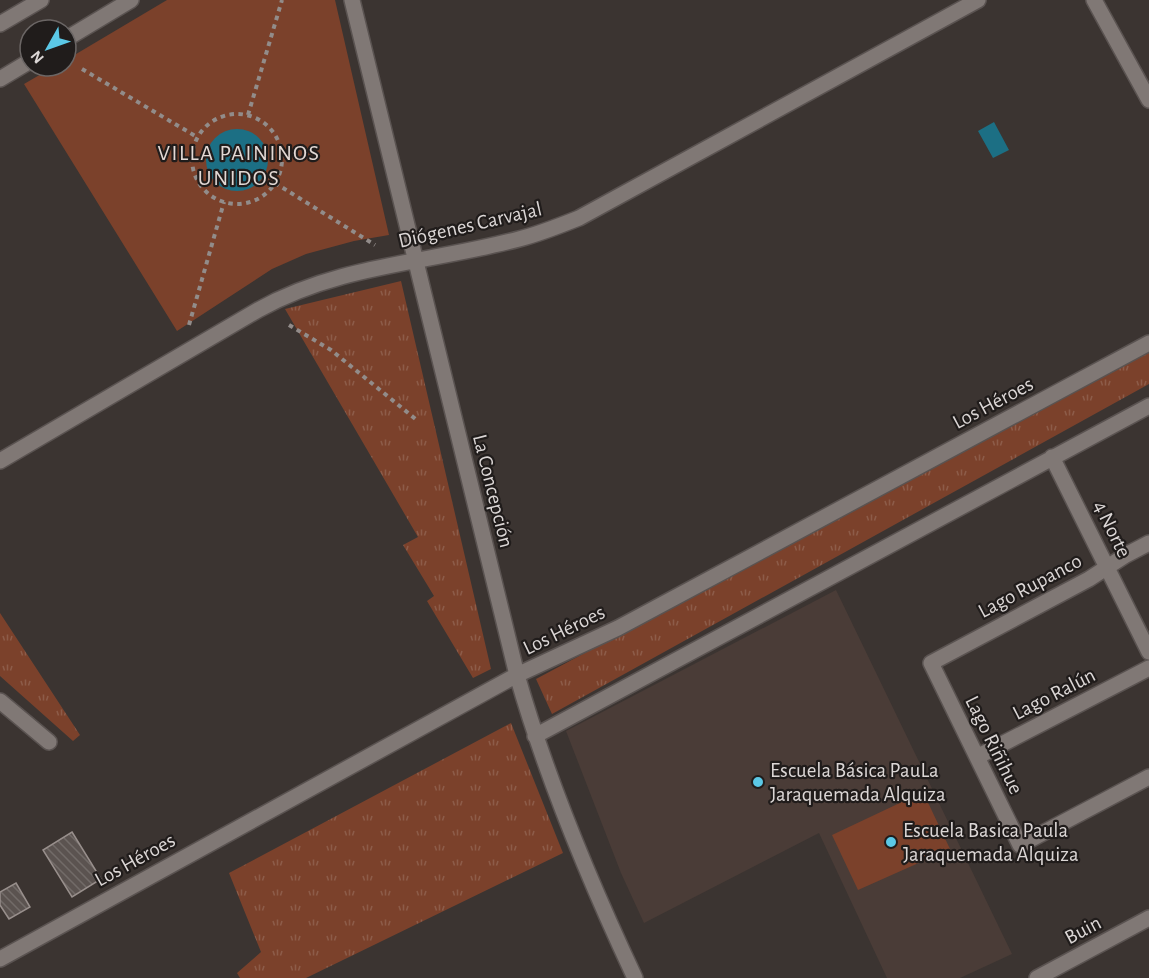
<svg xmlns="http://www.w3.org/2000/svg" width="1149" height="978" font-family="'Alegreya Sans',sans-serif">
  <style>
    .built { fill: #4a3c37 }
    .grass { fill: url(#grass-tufts) }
    .park { fill: #7b412b }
    .water { fill: #1c6f84 }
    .building { fill: url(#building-back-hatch); stroke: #988f8c; stroke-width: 1.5 }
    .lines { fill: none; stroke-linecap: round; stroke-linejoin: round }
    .street-casing { stroke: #5a5351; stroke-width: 18 }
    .secondary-casing { stroke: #5a5351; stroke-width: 18 }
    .path { stroke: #928c8a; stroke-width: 4; stroke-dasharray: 4.5 4.5; stroke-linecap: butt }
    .street { stroke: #807875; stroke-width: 15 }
    .secondary { stroke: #807875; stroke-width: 15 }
    .poi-dot { fill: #5bc8e6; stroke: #201c1b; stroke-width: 2 }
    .labels { text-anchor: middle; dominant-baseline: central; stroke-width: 4.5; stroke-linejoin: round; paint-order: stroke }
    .street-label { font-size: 21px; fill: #dbd6d5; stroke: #201c1b }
    .poi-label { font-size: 21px; fill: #dbd6d5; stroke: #201c1b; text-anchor: start }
    .neighbourhood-label { font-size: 22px; letter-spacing: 1.5px; fill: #e3d9d5; stroke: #201c1b }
  </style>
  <defs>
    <pattern id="grass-tufts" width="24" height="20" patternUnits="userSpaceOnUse" patternTransform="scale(1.5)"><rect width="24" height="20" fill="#7b412b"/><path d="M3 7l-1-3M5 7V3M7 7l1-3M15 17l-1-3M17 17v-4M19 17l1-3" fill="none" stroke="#8d5c49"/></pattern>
    <pattern id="building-back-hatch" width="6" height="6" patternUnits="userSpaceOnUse" patternTransform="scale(1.5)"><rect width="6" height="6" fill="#5b5350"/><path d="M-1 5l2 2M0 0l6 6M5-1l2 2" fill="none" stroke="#726b68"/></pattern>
  </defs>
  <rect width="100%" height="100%" fill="#3b3431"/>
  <path class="built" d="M836 590 1012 954 960 978H887L819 833 644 923 621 873 566 731Z"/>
  <path class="grass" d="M401 281 491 669 473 678 427 601 434 596 403 545 418 537 285 309Z
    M1149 352V384L552 714 536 679Z
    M0 613 80 735 73 741 0 676Z
    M511 723 563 853 306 978H240L237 973 261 952 229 873Z"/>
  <path class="park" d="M167 0H335L389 235 354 241 306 254 272 269 177 331 24 84 55 66H66V60Z
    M923 792 950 849 858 890 832 835Z"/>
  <path class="water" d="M994 122 1009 150 993 158 978 131Z
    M206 160a31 31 0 1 1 62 0a31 31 0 1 1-62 0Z"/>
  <path class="building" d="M72 832 101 879 72 897 43 850Z
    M16 883 30 907 9 919 0 905V892Z"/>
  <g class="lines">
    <defs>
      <path id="street" d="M352 0 517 675C547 780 589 880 635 978
        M1094 0 1149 100
        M0 24 41 0
        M1052 457 1149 652
        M0 461 258 310C340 264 430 263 519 239 539 234 559 226 579 218L978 0
        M1149 543 1126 555 1089 579 931 663 1020 845 1149 777
        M0 701 49 742
        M535 736 1149 406
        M977 757 1149 668
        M0 959 517 675 618 628 1149 343
        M1037 978 1149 918"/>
      <path id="secondary" d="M66 39 131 0
        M0 79 30 61"/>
    </defs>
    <use href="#street" class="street-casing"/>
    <use href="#secondary" class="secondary-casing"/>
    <path class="path" d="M82 69 197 137
      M192 159a45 45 0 1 1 90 0a45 45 0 1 1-90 0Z
      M248 115 282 0
      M275 183 375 245
      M189 325 224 202
      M289 325 331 350 418 421"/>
    <use href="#street" class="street"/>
    <use href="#secondary" class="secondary"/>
  </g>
  <g class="poi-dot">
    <circle cx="758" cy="782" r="6"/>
    <circle cx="891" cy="842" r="6"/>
  </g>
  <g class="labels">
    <g class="street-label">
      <text transform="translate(470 225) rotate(-13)">Diógenes Carvajal</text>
      <text transform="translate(993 403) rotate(-28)">Los Héroes</text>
      <text transform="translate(493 491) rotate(76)">La Concepción</text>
      <text transform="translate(1112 529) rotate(64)">4 Norte</text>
      <text transform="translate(1030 586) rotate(-28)">Lago Rupanco</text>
      <text transform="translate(564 630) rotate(-26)">Los Héroes</text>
      <text transform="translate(1054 694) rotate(-27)">Lago Ralún</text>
      <text transform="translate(994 745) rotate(64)">Lago Riñihue</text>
      <text transform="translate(135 860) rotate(-29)">Los Héroes</text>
      <text transform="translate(1083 930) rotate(-28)">Buin</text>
    </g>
    <g class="poi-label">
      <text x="770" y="770">Escuela Básica PauLa<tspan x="770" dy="24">Jaraquemada Alquiza</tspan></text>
      <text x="903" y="830">Escuela Basica Paula<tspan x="903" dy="24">Jaraquemada Alquiza</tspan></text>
    </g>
    <g class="neighbourhood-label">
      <text x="239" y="153">VILLA PAININOS<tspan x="239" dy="25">UNIDOS</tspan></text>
    </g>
  </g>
  <g transform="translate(48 48) rotate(230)"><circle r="28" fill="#201c1b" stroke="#6b6665" stroke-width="1.5"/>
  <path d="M0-4.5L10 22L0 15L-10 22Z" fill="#5bc8e6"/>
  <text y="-9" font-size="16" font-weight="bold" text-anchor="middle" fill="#dbd6d5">N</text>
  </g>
</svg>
